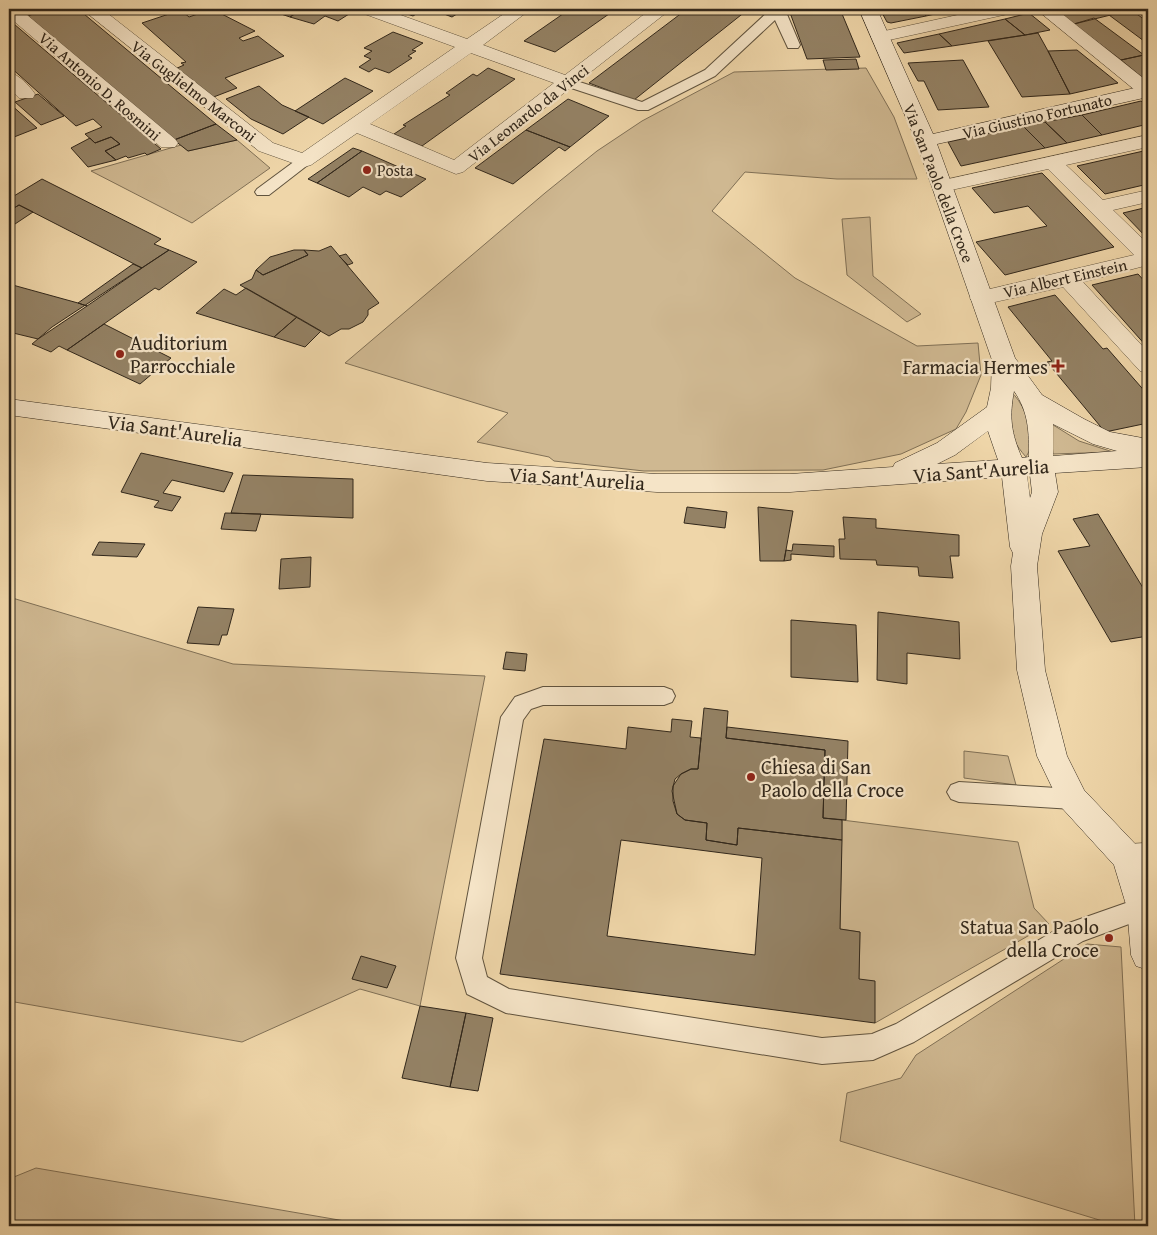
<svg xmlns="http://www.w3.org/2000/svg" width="1157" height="1235" font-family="'Gentium Book Plus',serif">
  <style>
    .green { fill: #cfb891; stroke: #807056 }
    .building { fill: #948265; stroke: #31271b; fill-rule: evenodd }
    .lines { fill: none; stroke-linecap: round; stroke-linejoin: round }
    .lane-casing { stroke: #60533e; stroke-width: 2 }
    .street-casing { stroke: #60533e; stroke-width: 1 }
    .secondary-casing { stroke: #31271b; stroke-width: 1 }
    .lane { fill: #f5e4c7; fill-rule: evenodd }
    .street { fill: #f5e4c7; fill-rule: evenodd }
    .secondary { fill: #f5e4c7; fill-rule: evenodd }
    .poi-dot { fill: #8f2418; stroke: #f5e4c7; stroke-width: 2 }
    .labels { text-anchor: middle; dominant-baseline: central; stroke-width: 4.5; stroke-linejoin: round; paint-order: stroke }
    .far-street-label { font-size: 16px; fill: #31271b; stroke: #f5e4c7 }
    .far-poi-label { font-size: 16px; fill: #31271b; stroke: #f5e4c7; text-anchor: start }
    .poi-label { font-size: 20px; fill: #31271b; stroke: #f5e4c7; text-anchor: start }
    .street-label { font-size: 20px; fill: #31271b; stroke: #f5e4c7 }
  </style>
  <rect width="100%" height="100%" fill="#efd6a9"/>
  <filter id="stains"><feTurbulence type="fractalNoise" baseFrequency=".004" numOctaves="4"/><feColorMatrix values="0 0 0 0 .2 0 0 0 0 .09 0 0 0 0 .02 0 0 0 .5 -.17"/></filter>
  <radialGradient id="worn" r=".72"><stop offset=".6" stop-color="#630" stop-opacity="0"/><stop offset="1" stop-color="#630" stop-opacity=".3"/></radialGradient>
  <path class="green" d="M866 68 894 117 917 179H837L745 172 712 211 795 278 917 346 978 343 981 375 966 412 956 429 901 454 823 470 644 471 554 461 549 457 477 442 508 413 345 363 545 193 597 151 642 121 734 72Z
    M237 140 270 168 192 223 91 171 181 145 188 151Z
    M870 217 873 276 921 314 907 322 847 275 842 219Z
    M1010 391C1023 401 1031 425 1032 442 1032 447 1028 453 1026 457 1005 433 1008 421 1010 391Z
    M1050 423 1079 441 1113 452 1053 454Z
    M9 597 233 664 485 676 420 1006 360 989 242 1042 9 1001Z
    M964 751 1008 756 1016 785 964 778Z
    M842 820 1018 842 1034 908 1049 924 875 1023 859 979 860 932 840 929Z
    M1087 944 1121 947 1135 1226H1119L840 1141 847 1093 901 1078 916 1055Z
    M36 1168 374 1226H9V1179Z"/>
  <path class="building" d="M46 9H78L216 124 174 140 28 16Z
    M212 9 255 31 239 38 243 41 258 36 284 56 225 78 237 88 211 98 175 69 184 65 181 63 186 62 142 23 181 10 189 17Z
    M271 9H293L296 13 290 17 269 10Z
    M293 9H335L349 14 338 21 325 16 314 24 290 17 296 13Z
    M394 9H424L413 16Z
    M431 9H465L452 17Z
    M570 9H616L555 52 524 41Z
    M687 9H722L741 15 634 100 589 83Z
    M722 9H749L741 15Z
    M840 9 860 57 807 59 789 10Z
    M880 9H921L926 16 891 23 887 22Z
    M921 9H958L926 16Z
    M1054 9H1129L1131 10 1074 24Z
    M1131 10 1148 22V44L1109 15Z
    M1029 13 1050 30 1025 35 1005 19Z
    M1094 18 1144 55 1121 60 1074 24Z
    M1005 19 1025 35 952 46 939 34Z
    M14 24 161 149 147 155 145 153 128 158 126 156 116 160 105 151 120 144 111 137 95 143 85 134 102 127 93 119 76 126 9 66V27Z
    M393 32 423 43 412 50 416 51 408 56 412 58 389 73 375 68 369 72 359 67 371 59 364 56 372 51 364 48Z
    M1038 33 1048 51 1070 94 1022 97 988 41Z
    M939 34 952 46 904 53 897 43Z
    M1077 50 1118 83 1070 94 1048 51Z
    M1148 54V77L1143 78 1121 60Z
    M856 59 859 69 826 70 823 60Z
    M963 60 989 107 938 110 924 81H918L908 63Z
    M488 68 515 79 422 146 394 134 406 126 403 125 450 95 446 93 473 74 477 76Z
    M345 78 373 91 323 124 295 111Z
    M259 86 282 105 309 117 283 134 251 119 226 99Z
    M38 94 64 116 41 125 15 102Z
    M568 99 609 116 570 147 526 130Z
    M1141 101 1148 107V124L1102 135 1082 115Z
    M9 103 37 128 9 139Z
    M1082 115 1102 135 1067 143 1045 122Z
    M1045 122 1067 143 1045 148 1023 126Z
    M216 124 237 140 188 151 174 140Z
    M1023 126 1045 148 961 166 948 142Z
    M526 130 570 147 565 151 559 147 513 184 475 168Z
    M111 137 120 144 105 151 116 160 88 167 71 148 90 138 95 143Z
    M353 148 362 151 317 183 308 179Z
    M1148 150V184L1105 194 1077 166Z
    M362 151 426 179 401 197 386 191 380 195 363 187 349 197 317 183Z
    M1042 173 1114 247 1005 275 976 242 1047 226 1028 206 994 213 972 188Z
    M42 179 161 239 154 244 169 250 142 268 19 205 9 211V199Z
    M19 205 33 212 9 228V211Z
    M1148 207V239L1123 213Z
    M331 246 379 303 368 310V315L363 322 349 329H341L329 336 240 285 252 279 256 270 263 275 308 255 304 250 319 251Z
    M169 250 197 262 159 290 155 288 67 350 59 346 51 352 32 344 52 327Z
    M294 250H304L308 255 263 275 256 270 270 257Z
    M346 254 353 263 348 265 339 256Z
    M133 264 142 268 87 306 78 303Z
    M1138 274 1148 285V348L1092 285Z
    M9 284 78 303 87 306 38 339 9 332Z
    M246 288 297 317 274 337 196 313 224 289 236 295Z
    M1055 295 1103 349 1107 348 1148 395V423L1105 432 1047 362 1052 361 1008 307Z
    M297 317 321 331 305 347 274 337Z
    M104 324 171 358 140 384 67 350Z
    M141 453 233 473 224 492 172 480 163 493 181 497 172 511 154 507 159 501 121 492Z
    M243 475 353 479V518L231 513Z
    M687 507 727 512 725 528 684 523Z
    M758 507 793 511 784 561H760Z
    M225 513 261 514 256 531 221 529Z
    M1098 514 1148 596V636L1111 642 1058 551 1090 546 1073 519Z
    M843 517 876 519V528L959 535V556H950L953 578 919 576 918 567 877 565 876 560 840 559 839 539H845Z
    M99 542 145 544 137 557 92 555Z
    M793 544 834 546V557L791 554V560L784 561 786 550 792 551Z
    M311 557 310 587 279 589 281 559Z
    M198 607 234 609 227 635H222L219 645 187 643Z
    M878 612 959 622 960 659 907 653V684L877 680Z
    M791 620 856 625 858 682 791 677Z
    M506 652 527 654 525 671 503 669Z
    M704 708 728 711 726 738 825 750 823 818 842 820V840L738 828 737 845 706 840 707 823 685 820 677 814 673 801V786L681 774 691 769H698Z
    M672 719 692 721 690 737 701 738 698 769H691L681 774 675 779 672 791 677 814 685 820 707 823 706 840 737 845 738 828 842 840 840 929 860 932 859 979 875 981V1023L500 974 544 739 626 749 628 727 671 732ZM621 840 762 858 755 955 607 936Z
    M727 727 848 741 846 820 823 818 825 750 726 738Z
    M361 956 396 966 387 988 352 979Z
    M420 1006 466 1013 450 1087 402 1078Z
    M466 1013 493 1018 478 1091 450 1087Z"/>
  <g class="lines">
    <defs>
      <path id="lane" d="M771 9H788L786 12 800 45 798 48H788L775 20 715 76 648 110H638L562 85 560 82 567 78 642 102 705 70Z
        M304 156 309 158 312 161 309 164 269 195H257L255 192 257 189 299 158Z
        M543 687H664L672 690 675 696 672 702 664 705H543L531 709 523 720 482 958 487 977 509 989 822 1038 872 1034 896 1024 1066 924 1143 897 1148 899V917L1083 941 914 1042 873 1060 822 1064 506 1013 467 994 456 958 501 717 515 697Z
        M959 782 1073 789 1081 792 1085 799 1081 806 1073 809 959 802 951 799 947 792 951 785Z"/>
      <path id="street" d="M9 9H20L175 139 178 143 175 147H161L9 17Z
        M82 9H102L273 143 302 153 455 47 362 13 359 9H384L467 39 511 9H531L483 45 565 75 651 9H671L463 172 456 174 357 133 311 165 304 167 259 151ZM471 53 554 83 454 160 370 124Z
        M985 9H1017L1014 13 1008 14 880 42 874 41 871 37 874 33 880 32Z
        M1036 9H1056L1148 82V97L1141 95Z
        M1136 9H1148V16L1142 15Z
        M9 72C19 75 29 85 35 94L33 98H19L9 88Z
        M1148 135V147L1066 165 1103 200 1148 190V202L1113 210 1148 244V265L1083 282 1148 352V374L1140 371 1063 287 981 305 973 303 970 298 973 293 1134 255 1048 169 942 192 935 190 932 186 935 182Z
        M1148 843V871L1128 872 1117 868 1112 858 1117 848 1128 844Z"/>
      <path id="secondary" d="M859 9H877L933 134 1148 85V97L937 144 1015 358 1042 395 1084 419 1110 432 1148 439V467L1055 473 1058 492 1042 534 1037 566 1045 670 1067 756 1084 790 1139 848 1144 858 1148 873V970L1136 966 1131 955 1127 908 1114 865 1062 808 1037 756 1017 670 1011 566 1013 553 1010 547 1002 477 790 492H657L487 481 9 415V399L487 463 657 474H790L893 467 895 463 937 443 987 407 991 388 992 360 916 141ZM1014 391C1029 412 1029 433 1029 457L1022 458C1011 433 1009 417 1014 391ZM1053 424 1093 444 1117 451 1053 456ZM988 431 998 460 937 464 955 455ZM1027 475H1030L1032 492 1030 498Z"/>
    </defs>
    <use href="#lane" class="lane-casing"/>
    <use href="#street" class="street-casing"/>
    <use href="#secondary" class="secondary-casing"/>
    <use href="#lane" class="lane"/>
    <use href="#street" class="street"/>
    <use href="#secondary" class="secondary"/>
  </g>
  <g class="poi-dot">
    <circle cx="367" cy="170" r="5"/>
    <circle cx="120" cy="354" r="5"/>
    <path d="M1055.5 358.5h5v5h5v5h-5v5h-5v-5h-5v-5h5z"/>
    <circle cx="751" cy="777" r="5"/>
    <circle cx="1109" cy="938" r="5"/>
  </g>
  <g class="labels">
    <g class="far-street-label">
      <text transform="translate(100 86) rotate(41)">Via Antonio D. Rosmini</text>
      <text transform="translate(194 91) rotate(38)">Via Guglielmo Marconi</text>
      <text transform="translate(528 113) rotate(-38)">Via Leonardo da Vinci</text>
      <text transform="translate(1037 116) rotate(-13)">Via Giustino Fortunato</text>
      <text transform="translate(939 183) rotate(69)">Via San Paolo della Croce</text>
      <text transform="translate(1065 278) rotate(-13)">Via Albert Einstein</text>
    </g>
    <g class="far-poi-label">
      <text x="377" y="170">Posta</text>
    </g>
    <g class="poi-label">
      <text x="130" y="342">Auditorium<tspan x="130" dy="23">Parrocchiale</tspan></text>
      <text x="1048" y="366" text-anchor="end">Farmacia Hermes</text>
      <text x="761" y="766">Chiesa di San<tspan x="761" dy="23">Paolo della Croce</tspan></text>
      <text x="1099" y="926" text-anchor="end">Statua San Paolo<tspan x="1099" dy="23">della Croce</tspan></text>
    </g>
    <g class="street-label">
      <text transform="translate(175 430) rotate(8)">Via Sant'Aurelia</text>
      <text transform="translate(981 470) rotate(-4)">Via Sant'Aurelia</text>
      <text transform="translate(577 478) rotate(4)">Via Sant'Aurelia</text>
    </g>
  </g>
  <rect width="1157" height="1235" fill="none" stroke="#efd6a9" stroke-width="30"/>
  <rect x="10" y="10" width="1137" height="1215" fill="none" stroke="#31271b" stroke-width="2.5"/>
  <rect x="15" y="15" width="1127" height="1205" fill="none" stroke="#31271b"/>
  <rect width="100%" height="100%" filter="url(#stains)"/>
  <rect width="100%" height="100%" fill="url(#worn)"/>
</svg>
